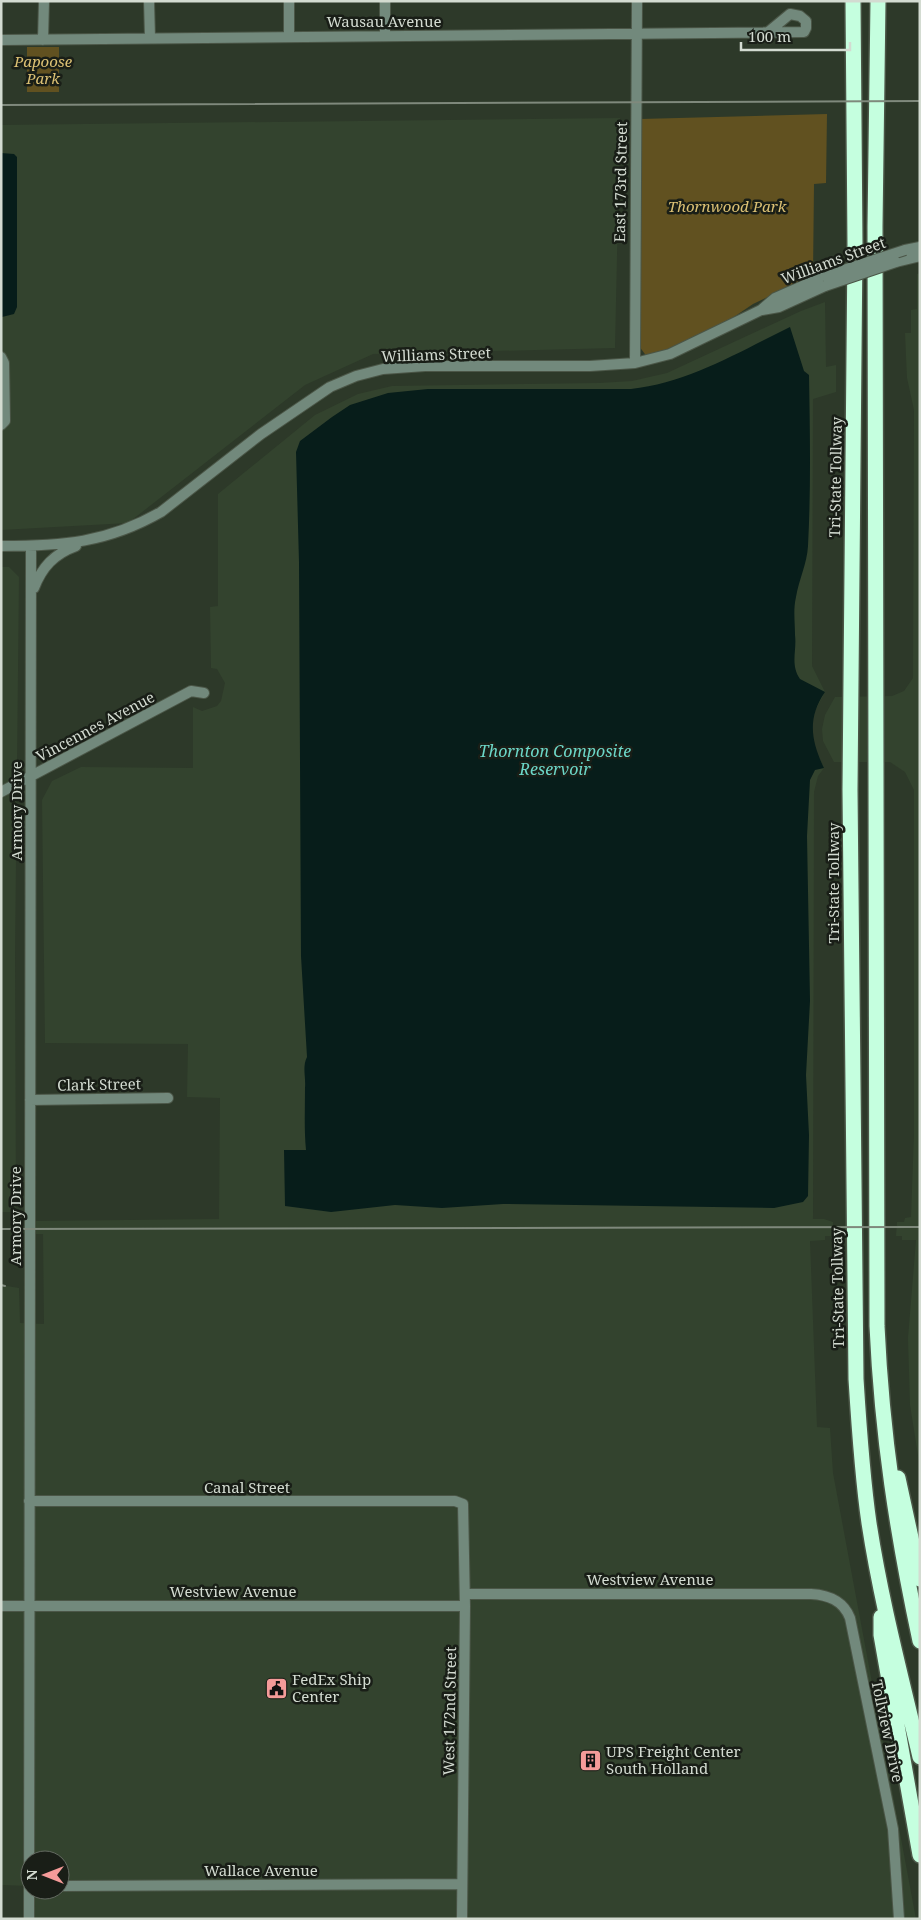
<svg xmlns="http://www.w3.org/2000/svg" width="921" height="1920" font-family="'Noto Serif',serif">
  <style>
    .built { fill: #33432e; fill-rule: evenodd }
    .green { fill: #615120 }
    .water { fill: #071d1a }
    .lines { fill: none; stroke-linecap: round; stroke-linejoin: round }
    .minor-casing { stroke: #4b5647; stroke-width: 12 }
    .highway-casing { stroke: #4b5647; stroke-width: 18 }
    .minor { stroke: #72897c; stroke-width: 10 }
    .highway { stroke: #c5ffdf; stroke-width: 15 }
    .rail { stroke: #7f897c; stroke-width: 2 }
    .minor-bridge-casing { stroke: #4b5647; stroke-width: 12; stroke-linecap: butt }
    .minor-bridge { stroke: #72897c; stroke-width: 10 }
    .labels { text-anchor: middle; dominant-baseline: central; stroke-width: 5; stroke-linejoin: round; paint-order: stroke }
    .street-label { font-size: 15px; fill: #d3dbd1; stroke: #191e17 }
    .park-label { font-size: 15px; font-style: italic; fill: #dcc174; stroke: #191e17 }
    .poi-label { font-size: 15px; fill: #d3dbd1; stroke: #191e17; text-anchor: start }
    .water-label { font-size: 16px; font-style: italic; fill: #6cd7c8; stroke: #191e17 }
  </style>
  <rect width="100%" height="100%" fill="#2d3929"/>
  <path class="built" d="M620 118 615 348 373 354 305 385 128 523 1 530V125Z
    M920 273V1468L910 1405 908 1338 916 1240H902V1236H896L897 1222H904L905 1218 911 1217 914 1134V790L905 772 890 762H834L823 741 822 729 825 715 835 697 892 696 904 691 913 678 914 410 907 378 905 333H911V310L917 309V274Z
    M825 302 826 367 836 365V392L813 399 812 666 825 692 813 715 812 729 815 749 824 768 818 776 814 792 813 1219H824L833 1222V1236H825V1240L810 1241 817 1427 830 1428 833 1473 916 1919H29V1886L1 1885V1285L19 1288 20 1323 44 1324 43 1234H35V1221L219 1219 220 1098 187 1097 188 1044 45 1043 42 800 52 781 81 767 193 768V707L202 711 217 706 221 701 225 683 217 669 211 668 210 607 218 606V494L315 415 358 394 392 386 599 383 632 381 667 373 801 311ZM30 1860H60V1890H30Z
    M1 567H9L19 577 15 956 16 1212H1Z"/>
  <path class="green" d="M27 47H59V92H27Z
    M827 114 826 183 814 184 813 275 753 304 719 327 657 363 650 361 639 346 640 119Z"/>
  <path class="water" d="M1 153 14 154 17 157V307L14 314 2 317Z
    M790 327 804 371 809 375C810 433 811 489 808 546 807 564 799 579 796 597 793 610 795 622 795 635 797 651 790 664 800 679L825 692C807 718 811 741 824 768L815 770 810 780 807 836 810 1001 806 1075 809 1135 808 1196 803 1202 774 1208 503 1204 442 1208 395 1205 331 1212 285 1206 284 1150H306C304 1129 305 1109 305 1088 306 1077 302 1067 307 1057L301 956 299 562 296 452 300 441 332 417 350 405 388 393 428 389H631C688 383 739 352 790 327Z"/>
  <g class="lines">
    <defs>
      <path id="minor" d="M149 1 150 38
        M385 1V36
        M289 37V1
        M1 40 804 32 806 28V21L800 16 790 14 767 33
        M43 40 44 1
        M905 250 920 247
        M896 262 920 256
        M762 310 779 307 825 286
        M1 357 4 363 5 421 1 425
        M635 363 637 1
        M1 546C62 546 107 543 161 512L261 434 330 387 356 376 383 369 425 366H590L635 363 670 354 761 310 775 298 825 276
        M34 588C42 567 54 554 76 546
        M1 792 191 691 204 693
        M30 1100 168 1098
        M29 1501H455L463 1504 465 1606 462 1919
        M465 1594H811C828 1595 843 1600 850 1618L893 1829 899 1919
        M1 1606H465
        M60 1886 462 1884
        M29 1919 31 546"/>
      <path id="highway" d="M853 1 855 245 850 790 856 1379C859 1427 862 1475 869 1523 881 1602 902 1680 920 1757
        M878 1 875 226 877 1326C882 1436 897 1533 920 1641
        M898 1478 920 1579
        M881 1617V1635L920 1855"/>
    </defs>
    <use href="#minor" class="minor-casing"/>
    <use href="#highway" class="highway-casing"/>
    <use href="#minor" class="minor"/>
    <use href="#highway" class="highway"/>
    <path class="rail" d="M1 105 920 101
      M1 1229 920 1227
      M1 1285 5 1286"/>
    <defs>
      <path id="minor-bridge" d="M825 276 905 250
        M825 286 896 262"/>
    </defs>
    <use href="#minor-bridge" class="minor-bridge-casing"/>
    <use href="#minor-bridge" class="minor-bridge"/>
  </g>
  <defs>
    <symbol id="civic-square" viewBox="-11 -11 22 22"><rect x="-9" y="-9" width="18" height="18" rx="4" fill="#f59b99" stroke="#191e17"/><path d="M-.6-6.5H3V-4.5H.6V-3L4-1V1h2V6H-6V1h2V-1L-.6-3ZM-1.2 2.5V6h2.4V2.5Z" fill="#111"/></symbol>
    <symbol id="building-square" viewBox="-11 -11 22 22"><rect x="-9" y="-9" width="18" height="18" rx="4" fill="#f59b99" stroke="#191e17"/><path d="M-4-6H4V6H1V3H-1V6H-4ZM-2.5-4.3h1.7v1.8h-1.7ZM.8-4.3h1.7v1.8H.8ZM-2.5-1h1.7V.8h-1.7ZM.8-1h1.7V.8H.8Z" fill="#111"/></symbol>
  </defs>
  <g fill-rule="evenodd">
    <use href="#civic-square" x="264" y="1676" width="25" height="25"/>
    <use href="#building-square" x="578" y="1748" width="25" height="25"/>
  </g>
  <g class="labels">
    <g class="street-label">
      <text x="384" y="21">Wausau Avenue</text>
      <text transform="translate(620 182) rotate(-89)">East 173rd Street</text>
      <text transform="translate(833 260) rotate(-20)">Williams Street</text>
      <text transform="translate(436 354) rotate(-2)">Williams Street</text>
      <text transform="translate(835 477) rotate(-89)">Tri-State Tollway</text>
      <text transform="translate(95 726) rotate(-28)">Vincennes Avenue</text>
      <text transform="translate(16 811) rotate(-90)">Armory Drive</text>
      <text transform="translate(833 883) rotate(-90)">Tri-State Tollway</text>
      <text transform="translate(99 1084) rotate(-1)">Clark Street</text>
      <text transform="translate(15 1216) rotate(-90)">Armory Drive</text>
      <text transform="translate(837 1288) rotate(-91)">Tri-State Tollway</text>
      <text x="247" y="1487">Canal Street</text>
      <text x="650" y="1579">Westview Avenue</text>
      <text x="233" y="1591">Westview Avenue</text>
      <text transform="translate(449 1711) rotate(-89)">West 172nd Street</text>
      <text transform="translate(888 1731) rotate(78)">Tollview Drive</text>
      <text x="261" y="1870">Wallace Avenue</text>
    </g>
    <g class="park-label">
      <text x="43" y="61">Papoose<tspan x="43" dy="17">Park</tspan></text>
      <text x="727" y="206">Thornwood Park</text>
    </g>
    <g class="poi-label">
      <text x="292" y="1679">FedEx Ship<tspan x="292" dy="17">Center</tspan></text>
      <text x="606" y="1751">UPS Freight Center<tspan x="606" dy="17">South Holland</tspan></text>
    </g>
    <g class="water-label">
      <text x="555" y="751">Thornton Composite<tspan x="555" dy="18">Reservoir</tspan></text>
    </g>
  </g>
  <rect width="921" height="1920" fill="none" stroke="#d3dbd1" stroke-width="5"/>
  <g transform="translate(45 1875) rotate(270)"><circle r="24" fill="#191e17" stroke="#636a61"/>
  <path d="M0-4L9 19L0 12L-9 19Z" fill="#f59b99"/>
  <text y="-8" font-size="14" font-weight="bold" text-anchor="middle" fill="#d3dbd1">N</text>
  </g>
  <path d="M741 42v8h109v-8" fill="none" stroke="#d3dbd1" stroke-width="2.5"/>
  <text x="748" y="42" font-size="15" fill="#d3dbd1" stroke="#191e17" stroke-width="4" paint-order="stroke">100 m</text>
</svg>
